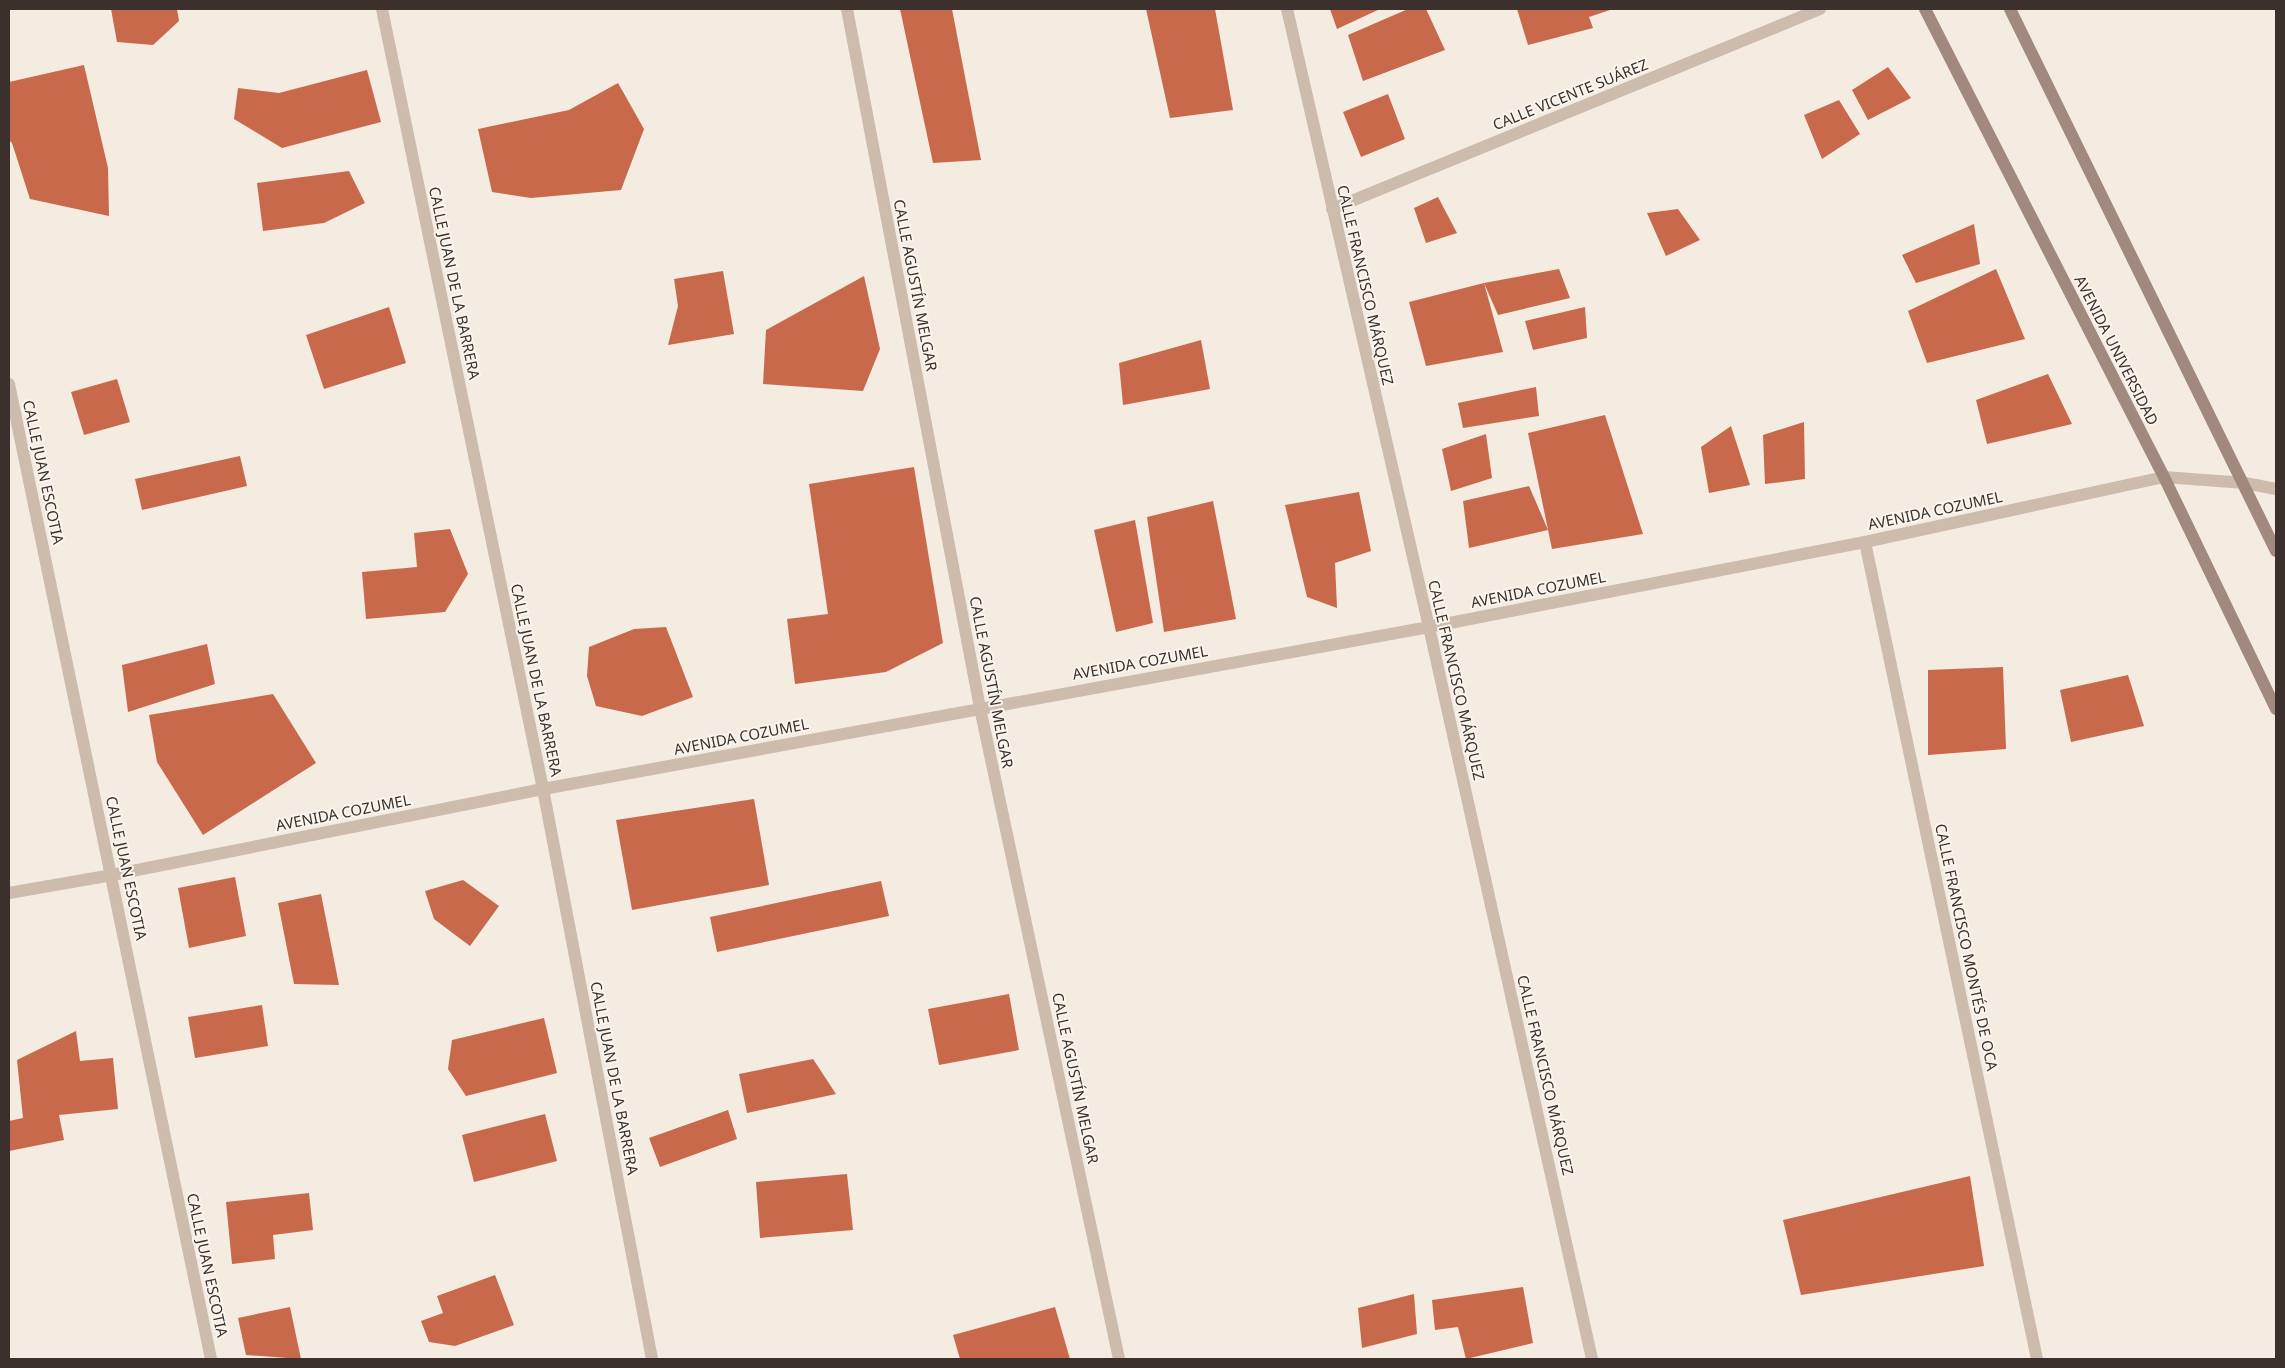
<svg xmlns="http://www.w3.org/2000/svg" width="2285" height="1368" font-family="'Noto Sans',sans-serif">
  <style>
    .building { fill: #c8694b }
    .lines { fill: none; stroke-linecap: round; stroke-linejoin: round }
    .street { stroke: #cdbbac; stroke-width: 12 }
    .secondary { stroke: #a18a7d; stroke-width: 12 }
    .labels { text-anchor: middle; dominant-baseline: central; stroke-width: 4; stroke-linejoin: round; paint-order: stroke }
    .street-label { font-size: 15px; fill: #3b302b; stroke: #fbf5ee }
  </style>
  <rect width="100%" height="100%" fill="#f4ebe1"/>
  <path class="building" d="M111 9H177L179 21 153 45 117 42Z
    M900 9H952L981 160 933 163Z
    M1146 9H1215L1233 110 1170 118Z
    M1330 9H1380L1337 29Z
    M1408 9H1426L1445 50 1363 81 1348 35Z
    M1517 9H1613L1589 17 1593 28 1528 45Z
    M84 65 108 168 109 216 30 199 12 143 9 140V82Z
    M1888 67 1911 98 1868 120 1852 90Z
    M367 70 381 122 282 148 234 119 238 88 279 93Z
    M618 83 644 129 621 190 531 198 492 192 478 129 569 110Z
    M1388 94 1405 139 1361 157 1343 112Z
    M1839 100 1860 134 1822 159 1804 115Z
    M349 171 365 203 324 223 263 231 257 183Z
    M1438 197 1457 233 1426 243 1414 208Z
    M1678 209 1700 240 1666 256 1647 213Z
    M1974 224 1980 264 1916 283 1902 255Z
    M1559 269 1570 298 1498 315 1484 283 1503 352 1426 366 1409 302 1484 283Z
    M1996 269 2025 339 1927 363 1908 311Z
    M723 271 734 334 668 345 678 306 674 279Z
    M864 276 880 349 863 391 763 384 766 330Z
    M389 307 406 363 324 389 306 335Z
    M1585 307 1587 338 1533 350 1525 321Z
    M1201 340 1210 389 1123 405 1119 363Z
    M2048 374 2072 424 1987 444 1976 400Z
    M117 379 130 422 84 435 71 392Z
    M1536 387 1539 416 1463 428 1458 403Z
    M1605 415 1643 534 1552 549 1528 433Z
    M1804 422 1805 479 1765 484 1763 435Z
    M1731 426 1750 485 1709 493 1701 447Z
    M1486 434 1492 478 1451 491 1442 449Z
    M240 456 247 486 142 510 135 479Z
    M914 467 943 643 886 672 795 684 787 619 828 614 809 484Z
    M1529 486 1548 530 1469 548 1463 501Z
    M1359 492 1371 551 1335 563 1337 608 1307 597 1285 505Z
    M1213 501 1236 619 1164 632 1147 517Z
    M1135 520 1153 623 1116 632 1094 530Z
    M450 529 468 574 445 612 366 619 362 572 417 567 414 533Z
    M666 627 693 697 642 716 596 706 587 676 589 647 634 629Z
    M207 644 215 684 128 712 122 665Z
    M2003 667 2006 749 1928 755V670Z
    M2128 675 2144 726 2071 742 2060 690Z
    M273 694 316 763 203 835 157 762 149 715Z
    M754 799 769 885 632 910 616 820Z
    M235 877 246 936 189 948 178 888Z
    M463 880 499 906 470 946 434 919 425 891Z
    M881 881 889 916 717 952 710 917Z
    M321 894 339 985 294 984 278 903Z
    M1009 994 1019 1050 939 1065 928 1009Z
    M262 1005 268 1046 195 1058 188 1017Z
    M544 1018 557 1073 466 1096 448 1069 452 1040Z
    M76 1031 80 1061 113 1058 118 1109 59 1115 64 1140 9 1151V1121L23 1118 17 1060Z
    M813 1059 836 1094 747 1113 739 1074Z
    M728 1110 737 1139 660 1167 649 1138Z
    M545 1114 557 1161 474 1182 462 1135Z
    M847 1174 853 1230 760 1238 756 1182Z
    M1970 1176 1984 1266 1801 1295 1783 1220Z
    M309 1193 313 1230 273 1235 275 1259 232 1264 226 1202Z
    M495 1275 514 1325 455 1346 429 1342 421 1321 443 1313 437 1296Z
    M1523 1287 1533 1343 1466 1359 1458 1327 1435 1330 1432 1300Z
    M1414 1294 1417 1334 1362 1348 1358 1308Z
    M290 1307 301 1359 246 1355 238 1318Z
    M1055 1307 1070 1359H960L953 1335Z"/>
  <g class="lines">
    <path class="street" d="M382 9 543 789 652 1359
      M847 9 980 708 1119 1359
      M1287 9 1429 627 1592 1359
      M1332 209 1820 9
      M9 384 211 1359
      M1865 542 2037 1359
      M9 893 112 875 543 789 1429 627 1865 542 2164 477 2245 483 2276 489"/>
    <path class="secondary" d="M1925 9 2164 477 2276 709
      M2010 9 2276 551"/>
  </g>
  <g class="labels">
    <g class="street-label">
      <text transform="translate(1570 94) rotate(-22)">CALLE VICENTE SUÁREZ</text>
      <text transform="translate(455 283) rotate(78)">CALLE JUAN DE LA BARRERA</text>
      <text transform="translate(916 285) rotate(79)">CALLE AGUSTÍN MELGAR</text>
      <text transform="translate(1366 285) rotate(77)">CALLE FRANCISCO MÁRQUEZ</text>
      <text transform="translate(2117 350) rotate(63)">AVENIDA UNIVERSIDAD</text>
      <text transform="translate(44 472) rotate(78)">CALLE JUAN ESCOTIA</text>
      <text transform="translate(1935 510) rotate(-12)">AVENIDA COZUMEL</text>
      <text transform="translate(1538 589) rotate(-11)">AVENIDA COZUMEL</text>
      <text transform="translate(1140 662) rotate(-10)">AVENIDA COZUMEL</text>
      <text transform="translate(537 680) rotate(78)">CALLE JUAN DE LA BARRERA</text>
      <text transform="translate(1457 680) rotate(77)">CALLE FRANCISCO MÁRQUEZ</text>
      <text transform="translate(992 682) rotate(79)">CALLE AGUSTÍN MELGAR</text>
      <text transform="translate(741 736) rotate(-11)">AVENIDA COZUMEL</text>
      <text transform="translate(343 812) rotate(-11)">AVENIDA COZUMEL</text>
      <text transform="translate(127 868) rotate(78)">CALLE JUAN ESCOTIA</text>
      <text transform="translate(1967 947) rotate(78)">CALLE FRANCISCO MONTÉS DE OCA</text>
      <text transform="translate(1546 1075) rotate(77)">CALLE FRANCISCO MÁRQUEZ</text>
      <text transform="translate(615 1078) rotate(79)">CALLE JUAN DE LA BARRERA</text>
      <text transform="translate(1076 1078) rotate(78)">CALLE AGUSTÍN MELGAR</text>
      <text transform="translate(208 1265) rotate(78)">CALLE JUAN ESCOTIA</text>
    </g>
  </g>
  <rect width="2285" height="1368" fill="none" stroke="#3b302b" stroke-width="20"/>
</svg>
